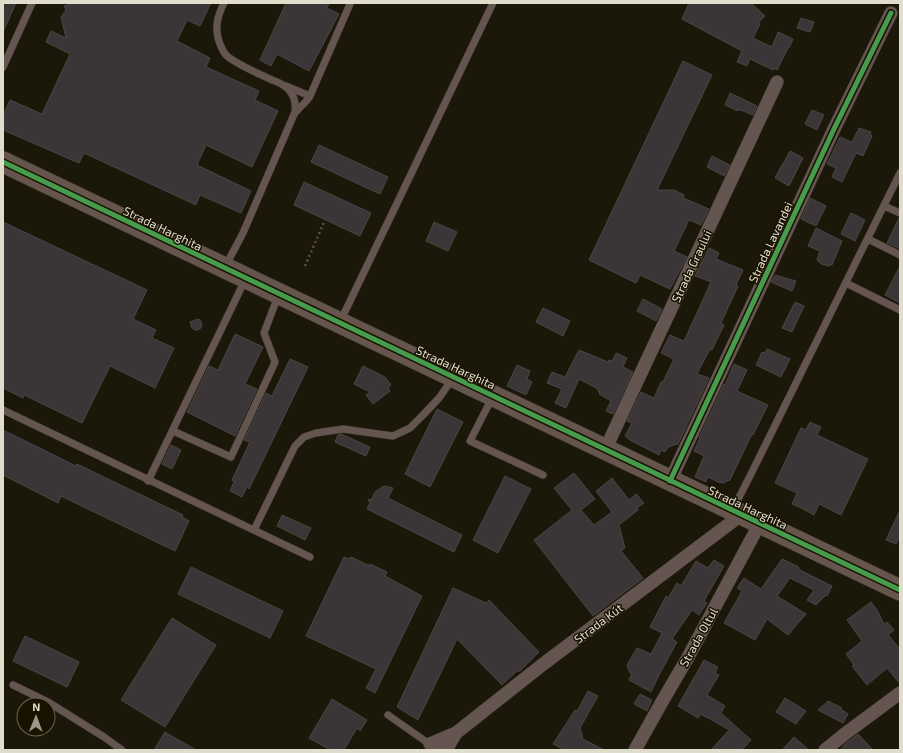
<svg xmlns="http://www.w3.org/2000/svg" width="903" height="753" font-family="'Exo 2',sans-serif">
  <style>
    .building { fill: #3c3538; stroke: #4a4644 }
    .lines { fill: none; stroke-linecap: round; stroke-linejoin: round }
    .lane-casing { stroke: #353226; stroke-width: 8 }
    .street-casing { stroke: #353226; stroke-width: 14 }
    .primary-casing { stroke: #353226; stroke-width: 22 }
    .path { stroke: #5a514a; stroke-width: 2.5; stroke-dasharray: 2 3; stroke-linecap: butt }
    .lane { stroke: #645550; stroke-width: 7 }
    .street { stroke: #645550; stroke-width: 13 }
    .primary { stroke: #65554d; stroke-width: 21 }
    .cycleway-casing { stroke: #191200; stroke-width: 8 }
    .cycleway { stroke: #469c4c; stroke-width: 5 }
    .labels { text-anchor: middle; dominant-baseline: central; stroke-width: 3; stroke-linejoin: round; paint-order: stroke }
    .street-label { font-size: 12px; fill: #e1ddcd; stroke: #191200 }
  </style>
  <rect width="100%" height="100%" fill="#1b1709"/>
  <path class="building" d="M3 3H16L3 32Z
    M73 3H211L200 26 187 20 177 41 210 58 206 67 259 91 255 100 278 111 252 167 206 145 197 165 251 191 241 213 200 195 196 205 84 153 79 163 3 130V116L10 100 42 114 70 54 46 42 51 31 66 38 61 17 66 10 64 6Z
    M286 3H329L327 8 339 14 309 71 277 54 271 66 260 60Z
    M689 3H751L765 16 758 23 760 24 753 38 772 47 778 32 793 39 789 48H788L777 70 774 68 773 70 750 59 747 66 737 62 742 51 682 19Z
    M801 18 814 22 810 32 797 28Z
    M683 61 712 75 657 190H674L684 195 683 198 709 209 701 225 689 220 674 251 687 257 670 289 640 275 636 283 589 260Z
    M730 93 757 106 753 115 738 109V111L725 105Z
    M812 110 824 115 817 130 805 124Z
    M859 128 871 132 870 134 872 136 863 156 856 153 842 182 832 177 836 168 827 164 840 137 852 142Z
    M319 145 388 177 380 194 311 162Z
    M790 151 803 158 789 186 775 178 783 163V164Z
    M712 156 730 165 724 176 707 167Z
    M304 182 371 213 360 236 294 205Z
    M810 198 826 206 816 226 801 219Z
    M851 213 865 220 855 241 841 234Z
    M899 218H900V249L887 243Z
    M3 222 147 290 133 319 156 330 152 338 174 348 155 388 110 366 82 423 24 395 23 398 3 388Z
    M434 222 457 232 448 251 426 241Z
    M816 228 842 241 832 265 831 264 830 266 821 264 817 260 820 251 808 246Z
    M709 248 719 253 716 259 743 270 736 285 738 286 721 323 724 325 712 350 710 349 697 374 709 378 678 444 668 447 665 452 661 450 659 455 628 439V438L625 436 632 423 627 421 641 392 654 398 661 382H663L674 359 661 353 670 335 684 341 711 282 695 276Z
    M900 266V303L885 295Z
    M775 275 796 281 792 291 771 282Z
    M643 299 662 309 656 321 637 311Z
    M795 302 804 306 792 332 782 328Z
    M543 308 570 321 563 336 536 322Z
    M199 319 202 323 201 328 198 330H195L192 328 190 322 195 320Z
    M235 334 263 347 245 384 257 389 235 436 187 412 209 366 218 370Z
    M767 349 790 359 781 377 756 365 762 352 765 353Z
    M579 350 608 362 609 360 612 361 616 353 627 358 623 367 633 372 613 414 606 411 611 401 599 394 600 392 598 391V389L579 379 566 408 555 403 562 389 547 383 552 372 565 377Z
    M290 359 308 367 249 489 247 487 242 497 230 491 234 482 232 480 250 442 244 440 266 393 272 396Z
    M734 364 747 370 737 391 768 405 753 435 752 434 730 480 723 483 718 482 708 477 706 482 695 477 704 456 694 451 700 438H699L724 384 725 385Z
    M517 365 530 371 527 379 532 382 526 395 507 386Z
    M363 366 385 377 391 385 388 388 390 391 373 404 366 395 370 392 354 384Z
    M437 409 463 422 430 487 405 474Z
    M810 422 821 427 817 435 868 459 841 515 819 504 814 515 799 507 792 504 797 493 775 483 801 428 806 430Z
    M3 430 76 466 77 464 183 515 182 517 189 521 175 551 61 496 58 503 3 475Z
    M341 434 370 447 366 456 335 442 338 435Z
    M171 445 181 450 172 469 162 464Z
    M574 473 595 499 581 510 594 525 612 512 596 491 612 478 629 500 636 494 644 503 637 508 638 510 619 525 625 548 621 551 643 578 593 616 534 540 572 510 554 488Z
    M505 476 531 489 498 553 473 540Z
    M384 486 393 488 388 498 462 535 454 552 367 509 370 503 368 500 372 499 375 492Z
    M900 510V536L896 544 886 540Z
    M282 515 311 528 305 540 277 526Z
    M344 557 350 559 351 557 370 566V564L387 572 385 576 422 596 375 693 366 688 376 669 306 636Z
    M782 559 799 567 798 569 832 586 827 596 826 595 816 605 807 600 814 590 790 578 777 596 806 614 788 635 767 619 755 640 724 623 742 591 737 588 744 578 761 589Z
    M714 560 724 566 704 601 707 603 699 615 692 610 672 639 677 642 659 675 651 692 629 680 632 674 630 673 627 665 637 648 651 654 662 633 650 627 666 596 668 598 677 583 681 586 696 561 708 568Z
    M191 567 283 611 270 638 178 594Z
    M453 588 486 603 489 600 539 652 519 672 518 670 502 685 457 639 418 720 397 707Z
    M871 602 877 610 884 624 887 622 894 630 888 635 900 649V684L887 668 867 685 852 666 854 665 846 654 862 641 847 620Z
    M172 618 216 645 165 727 121 700Z
    M25 636 79 662 67 687 13 661Z
    M704 660 718 667 715 673 719 675 707 695 725 706 721 713 751 740 742 750H711L729 730 707 717V718L701 714 698 718 678 706Z
    M588 691 598 696 580 728 583 739 604 750H564L553 744 575 710 577 711Z
    M640 694 652 700 647 711 634 704Z
    M785 698 806 711 796 724 776 712Z
    M332 699 367 720 360 731 357 728 344 750H330L309 738Z
    M828 701 842 708 841 709 848 714 843 723 818 710Z
    M165 732 196 750H154Z
    M858 734 873 750H840L846 743Z
    M794 737 809 750H782Z"/>
  <g class="lines">
    <defs>
      <path id="lane" d="M224 3C218 15 215 25 218 38 220 45 222 50 226 55 235 64 260 74 272 80 278 82 284 85 288 89 294 95 296 104 295 112L243 233 225 267
        M3 67 32 3
        M286 86 310 96 350 4
        M296 112C300 106 306 103 310 96
        M884 206 900 213
        M868 239 900 255
        M846 283 900 310
        M341 320 493 3
        M492 398 470 441 543 475
        M3 410 310 557
        M173 431 231 457 275 362 264 333 278 296
        M148 481 245 280
        M733 509 750 476 900 173
        M254 530 295 446 304 437 316 433 343 429 393 436 410 428 423 415 439 398 453 378
        M13 685 48 702 104 737 122 750
        M388 715 438 750"/>
      <path id="street" d="M605 450 777 82
        M670 481 834 129 891 13
        M430 744 456 733
        M446 750 456 733 542 665 741 515
        M635 750 663 700 687 659 760 523
        M825 750 846 733 900 693"/>
      <path id="primary" d="M3 162 900 590"/>
    </defs>
    <use href="#lane" class="lane-casing"/>
    <use href="#street" class="street-casing"/>
    <use href="#primary" class="primary-casing"/>
    <path class="path" d="M305 266 325 220"/>
    <use href="#lane" class="lane"/>
    <use href="#street" class="street"/>
    <use href="#primary" class="primary"/>
    <defs>
      <path id="cycleway" d="M3 162 900 590
        M670 481 834 129 891 13"/>
    </defs>
    <use href="#cycleway" class="cycleway-casing"/>
    <use href="#cycleway" class="cycleway"/>
  </g>
  <g class="labels">
    <g class="street-label">
      <text transform="translate(163 228) rotate(26)">Strada Harghita</text>
      <text transform="translate(770 242) rotate(-65)">Strada Lavandei</text>
      <text transform="translate(691 266) rotate(-65)">Strada Graului</text>
      <text transform="translate(456 367) rotate(25)">Strada Harghita</text>
      <text transform="translate(748 507) rotate(25)">Strada Harghita</text>
      <text transform="translate(598 623) rotate(-37)">Strada Kút</text>
      <text transform="translate(698 637) rotate(-61)">Strada Oltul</text>
    </g>
  </g>
  <rect width="903" height="753" fill="none" stroke="#e1ddcd" stroke-width="8"/>
  <g transform="translate(36 717) rotate(1)"><circle r="19" fill="#191200" stroke="#696352"/>
  <path d="M0-3L7 15L0 10L-7 15Z" fill="#9c9888"/>
  <text y="-6" font-size="11" font-weight="bold" text-anchor="middle" fill="#e1ddcd">N</text>
  </g>
</svg>
